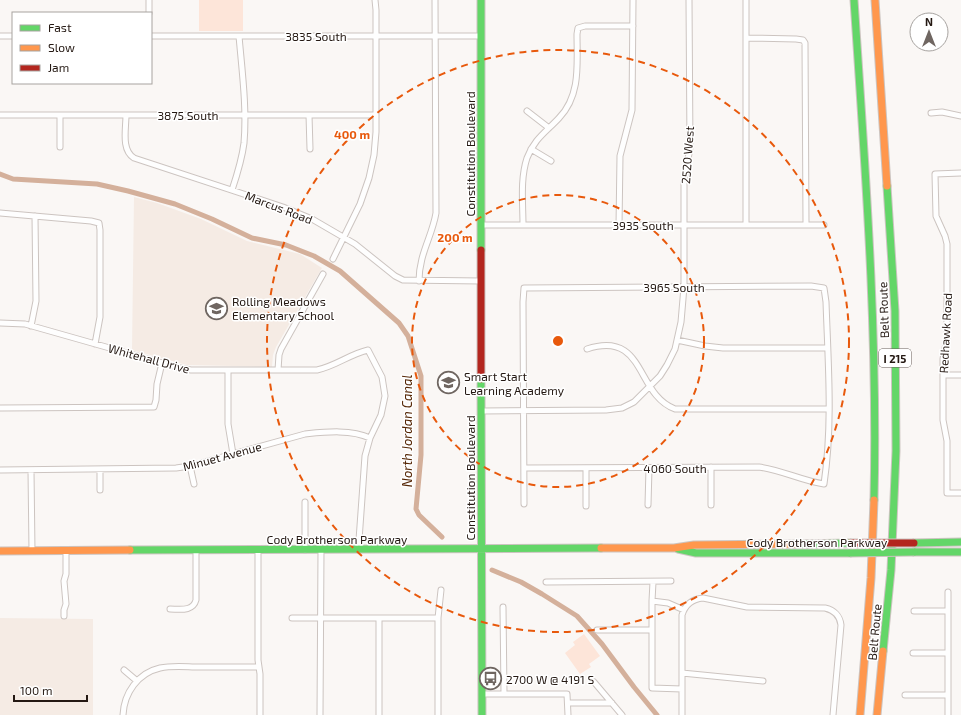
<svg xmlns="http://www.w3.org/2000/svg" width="961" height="715" font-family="'Exo 2',sans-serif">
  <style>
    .built { fill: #f5ebe4 }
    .green { fill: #fde5d9 }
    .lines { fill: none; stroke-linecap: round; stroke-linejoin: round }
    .canal { stroke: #d4b09b; stroke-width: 5 }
    .street-casing { stroke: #ccc4c0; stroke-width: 7 }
    .fast-casing { stroke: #ccc4c0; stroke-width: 9 }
    .slow-casing { stroke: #ccc4c0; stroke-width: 9 }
    .jam-casing { stroke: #ccc4c0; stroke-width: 9 }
    .street { stroke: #fefefe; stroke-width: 5 }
    .fast { stroke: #63d668; stroke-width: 7 }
    .slow { stroke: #ff974d; stroke-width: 7 }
    .jam { stroke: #b3261e; stroke-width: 7 }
    .fast-bridge-casing { stroke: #ccc4c0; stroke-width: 9; stroke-linecap: butt }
    .jam-bridge-casing { stroke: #ccc4c0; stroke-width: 9; stroke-linecap: butt }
    .fast-bridge { stroke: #63d668; stroke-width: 7 }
    .jam-bridge { stroke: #b3261e; stroke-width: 7 }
    .ring { fill: none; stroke: #e8590c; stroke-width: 2; stroke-dasharray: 7 5 }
    .labels { text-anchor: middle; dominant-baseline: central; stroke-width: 3; stroke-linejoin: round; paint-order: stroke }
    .shield { fill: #fff; stroke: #665d59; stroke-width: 1 }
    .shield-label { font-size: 11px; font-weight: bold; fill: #241812 }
    .street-label { font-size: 12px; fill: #241812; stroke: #fff }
    .poi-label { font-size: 12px; fill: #241812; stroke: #fff; text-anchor: start }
    .water-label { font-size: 13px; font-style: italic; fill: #562706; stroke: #fff }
    .centre { fill: #e8590c; stroke: #fff; stroke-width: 2 }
    .ring-label { font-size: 12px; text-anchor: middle; font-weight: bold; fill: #e8590c; stroke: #fff; stroke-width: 3; stroke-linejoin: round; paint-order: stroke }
  </style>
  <rect width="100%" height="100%" fill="#faf7f5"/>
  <path class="built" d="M134 197 157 203 201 219 247 241 300 254 322 268 276 347 273 355 272 367 187 365 132 350Z
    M0 618 93 619V715H0Z"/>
  <path class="green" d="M199 0H243V31H199Z
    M584 634 600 656 589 664 591 667 580 674 565 653 575 645 573 642Z"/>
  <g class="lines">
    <path class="canal" d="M0 174 13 179 97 184 128 191 175 204 212 219 252 238 286 245 314 256 340 271 399 323 408 336 421 376V455L416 509 419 515 442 537
      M492 570 521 582 542 594 577 616 602 644 634 687 657 715"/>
    <defs>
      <path id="street" d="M149 0V13
        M746 0V225
        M0 36H13
        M151 36H481
        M746 38 796 39 803 40 805 43 806 225
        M527 111 549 128
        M931 113 942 112 961 116
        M0 115H376
        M126 115C126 129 121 150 134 158L283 207 312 219 355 244 395 276 403 280 481 281
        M309 115 310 149
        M60 147V115
        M531 149 551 161
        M961 173 935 174 936 216 945 236 947 244V338L943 359V420L947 441V493H961
        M232 190C237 175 242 159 244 143 247 108 242 71 239 36
        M0 213 91 221 99 223 100 230V317L95 344
        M481 225H824
        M523 225C523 204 520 179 527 158 534 139 546 132 559 118 581 95 577 64 577 34L578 28 585 26H633
        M619 226 620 156 632 110 633 0
        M333 259 360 204 369 178 374 155 376 132V10L375 0
        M419 281C419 254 432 237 436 213L435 0
        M0 323 25 324 180 368 191 370H317C336 366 350 354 368 350L382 377 385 396 381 415 370 438 365 456 359 540V550
        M31 326 36 301 35 216
        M677 340 705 346 723 348H827
        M587 349C646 330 635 394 675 409H829
        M228 370V424L233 454
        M278 370 279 355 281 349 323 274
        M943 375H961
        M0 408 154 407 156 400 157 384 162 363
        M481 411 606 410 622 408 634 402 660 376 667 365 675 349 681 322 684 287V182L690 148 689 0
        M190 466 194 484
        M711 467V505
        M524 468 759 467C782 470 802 481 824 484 833 424 828 362 826 302L824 288 811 286 524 288 523 302 524 504
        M586 468V506
        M0 470 176 468 190 466 305 434C325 432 351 429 370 438
        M31 470 32 551
        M100 490V470
        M305 502V550
        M648 505 649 468
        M258 550V660L260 674V715
        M546 582 671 581
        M653 582 652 601V688L682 689
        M948 592V715
        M652 601 668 603 684 610
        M503 607 504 694
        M170 609C179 609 193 612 196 600V550
        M914 611H948
        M64 616V610L66 604 64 581 66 574V550
        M292 618H438
        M379 618V715
        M597 630H652
        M913 653H948
        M124 670 137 681
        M682 673 763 681
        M594 682 622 715
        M482 694H567L568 715
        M905 695H948
        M568 703H612
        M123 715C124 693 138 673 160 668 173 665 187 667 200 667 220 667 240 667 259 667
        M320 715 321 550
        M438 715V618L441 590
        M682 715V615C685 605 692 599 703 598L747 607 825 608C834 610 840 616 841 625L833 715"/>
      <path id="fast" d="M481 0V250
        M854 0C865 166 878 333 874 500
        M481 379 482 715
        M914 543 961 542
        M799 544 850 543
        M678 549 696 553H850
        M130 550 601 548
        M914 552H961
        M883 651 891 570 896 451 895 311 887 186"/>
      <path id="slow" d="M875 0 887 186
        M601 548H674L694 545 799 544
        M0 551 130 550
        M860 715 871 578 874 500
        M877 715 883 651"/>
      <path id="jam" d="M481 250V379"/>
    </defs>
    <use href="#street" class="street-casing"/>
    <use href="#fast" class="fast-casing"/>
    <use href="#slow" class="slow-casing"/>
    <use href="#jam" class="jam-casing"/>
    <use href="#street" class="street"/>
    <use href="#fast" class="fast"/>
    <use href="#slow" class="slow"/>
    <use href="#jam" class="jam"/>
    <defs>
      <path id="fast-bridge" d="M850 553 914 552"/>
      <path id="jam-bridge" d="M850 543H914"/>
    </defs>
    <use href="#fast-bridge" class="fast-bridge-casing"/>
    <use href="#jam-bridge" class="jam-bridge-casing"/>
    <use href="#fast-bridge" class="fast-bridge"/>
    <use href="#jam-bridge" class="jam-bridge"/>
  </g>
  <g class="ring">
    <circle cx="558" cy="341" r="146"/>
    <circle cx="558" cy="341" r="291"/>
  </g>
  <defs>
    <symbol id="school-ring" viewBox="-11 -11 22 22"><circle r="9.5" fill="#fff" stroke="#6f6661" stroke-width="1.5"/><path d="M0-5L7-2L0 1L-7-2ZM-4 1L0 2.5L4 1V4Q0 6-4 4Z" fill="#6f6661"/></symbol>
    <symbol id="bus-ring" viewBox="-11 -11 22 22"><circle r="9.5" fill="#fff" stroke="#6f6661" stroke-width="1.5"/><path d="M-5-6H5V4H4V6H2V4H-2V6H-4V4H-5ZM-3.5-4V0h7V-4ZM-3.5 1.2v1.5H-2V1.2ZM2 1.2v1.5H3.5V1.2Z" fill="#6f6661"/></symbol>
  </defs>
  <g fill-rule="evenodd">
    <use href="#school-ring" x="204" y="296" width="25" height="25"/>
    <use href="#school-ring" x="436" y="370" width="25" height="25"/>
    <use href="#bus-ring" x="478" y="666" width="25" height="25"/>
  </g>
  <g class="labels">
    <rect class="shield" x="879" y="349" width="32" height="18" rx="3"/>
    <g class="shield-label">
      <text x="895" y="358">I 215</text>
    </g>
    <g class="street-label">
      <text x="316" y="36">3835 South</text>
      <text x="188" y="115">3875 South</text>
      <text transform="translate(470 154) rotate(-90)">Constitution Boulevard</text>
      <text transform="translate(687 155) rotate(-86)">2520 West</text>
      <text transform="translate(279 207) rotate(21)">Marcus Road</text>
      <text x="643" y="225">3935 South</text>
      <text x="674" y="287">3965 South</text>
      <text transform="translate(883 310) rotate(-92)">Belt Route</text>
      <text transform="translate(945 333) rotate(-87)">Redhawk Road</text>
      <text transform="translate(149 358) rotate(15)">Whitehall Drive</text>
      <text transform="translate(222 456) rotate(-15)">Minuet Avenue</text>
      <text x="675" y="468">4060 South</text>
      <text transform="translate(470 478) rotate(-90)">Constitution Boulevard</text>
      <text x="337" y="539">Cody Brotherson Parkway</text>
      <text x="817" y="542">Cody Brotherson Parkway</text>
      <text transform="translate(874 632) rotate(-85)">Belt Route</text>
    </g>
    <g class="poi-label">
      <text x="232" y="301">Rolling Meadows<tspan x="232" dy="14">Elementary School</tspan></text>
      <text x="464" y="376">Smart Start<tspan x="464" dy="14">Learning Academy</tspan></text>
      <text x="506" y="679">2700 W @ 4191 S</text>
    </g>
    <g class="water-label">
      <text transform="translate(407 431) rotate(-90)">North Jordan Canal</text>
    </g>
  </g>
  <circle cx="558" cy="341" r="6" class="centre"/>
  <g class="ring-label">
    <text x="352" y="139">400 m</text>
    <text x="455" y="242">200 m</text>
  </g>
  <rect x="12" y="12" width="140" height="72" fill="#ffffff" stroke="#a7a3a0"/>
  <rect x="20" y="25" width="20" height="6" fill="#63d668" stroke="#a7a3a0"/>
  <text x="48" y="32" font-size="12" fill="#241812">Fast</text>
  <rect x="20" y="45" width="20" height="6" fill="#ff974d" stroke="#a7a3a0"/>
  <text x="48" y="52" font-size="12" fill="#241812">Slow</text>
  <rect x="20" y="65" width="20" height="6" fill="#b3261e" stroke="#a7a3a0"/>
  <text x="48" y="72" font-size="12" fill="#241812">Jam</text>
  <g transform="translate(929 32)"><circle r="19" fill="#ffffff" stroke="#a7a3a0"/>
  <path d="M0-3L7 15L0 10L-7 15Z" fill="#6f6661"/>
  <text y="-6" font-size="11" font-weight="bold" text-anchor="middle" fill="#241812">N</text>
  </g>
  <path d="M14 695v6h73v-6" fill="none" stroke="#241812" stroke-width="2"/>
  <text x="20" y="695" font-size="12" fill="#241812" stroke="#ffffff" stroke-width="3" paint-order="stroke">100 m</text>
</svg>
